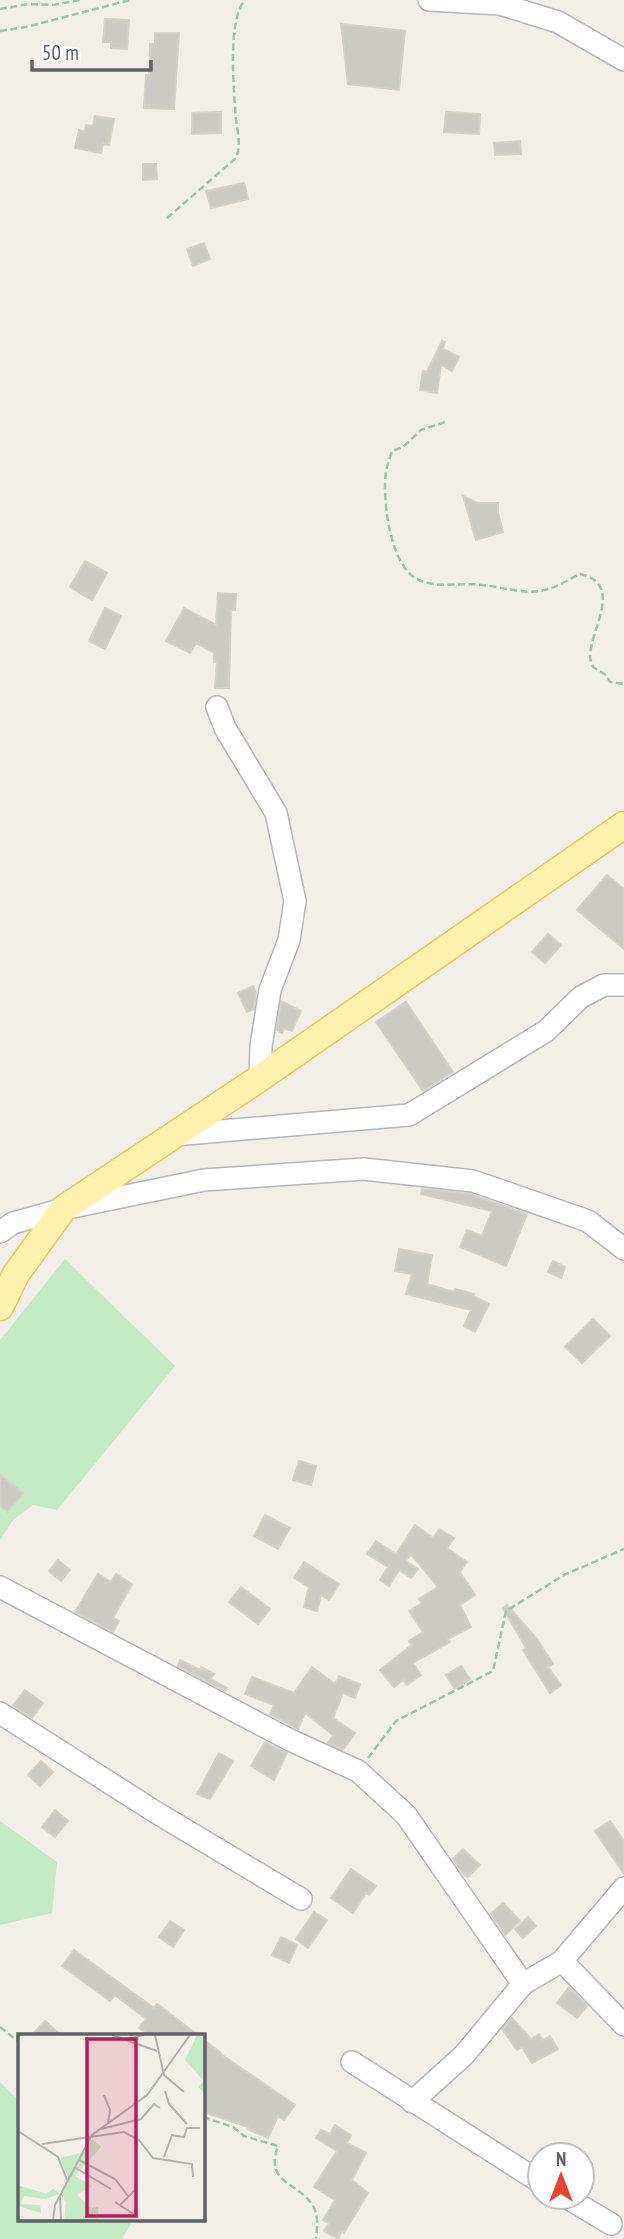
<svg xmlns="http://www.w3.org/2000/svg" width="624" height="2239" font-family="'PT Sans Narrow',sans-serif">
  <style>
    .green { fill: #c5e8c5 }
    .building { fill: #cccac5; stroke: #d6d1c6; stroke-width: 2 }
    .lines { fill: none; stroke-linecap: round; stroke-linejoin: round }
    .minor-casing { stroke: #b5b8bc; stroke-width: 24 }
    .major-casing { stroke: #f2c960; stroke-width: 29 }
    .path { stroke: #9cc7a9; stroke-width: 2.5; stroke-dasharray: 7 3.5; stroke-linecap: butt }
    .minor { stroke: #fff; stroke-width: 21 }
    .major { stroke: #fff2af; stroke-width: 26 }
    .inset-road { fill: none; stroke: #b3b3b1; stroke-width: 2 }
    .view { fill: #c2185b; fill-opacity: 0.15; stroke: #c2185b; stroke-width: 3.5 }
    .inset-edge { fill: none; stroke: #5f6368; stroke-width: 3.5 }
  </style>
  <rect width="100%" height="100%" fill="#f1efe8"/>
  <path class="green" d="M65 1259 175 1366 57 1510 33 1505 13 1520 0 1540V1340Z
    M0 1821 57 1862 52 1913 0 1925Z
    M0 2082 19 2101V2220H133L122 2239H0Z"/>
  <path class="building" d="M105 19 129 20 127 49 111 48V42H103Z
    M341 24 405 31 399 90 348 84Z
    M155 33H179L174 109 144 108 146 75H149L150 44H155Z
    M221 112V133L192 134V113Z
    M446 112 480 114 479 134 444 132Z
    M95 116 114 119 109 145 103 144 101 153 75 148 79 130 85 132 86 125 93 126Z
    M520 141 521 154 495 155 494 143Z
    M143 164H156L157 179 143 180Z
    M244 183 248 199 211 208 206 191Z
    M204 243 210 259 193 266 187 249Z
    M442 341 445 342 443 349 459 357 452 371 441 365 437 393 420 390 423 371 427 372Z
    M463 496 477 503H498V513L503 532 476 540Z
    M85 561 107 573 92 600 70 587Z
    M218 593 236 594 235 610H231L229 688H215L217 662H214V653L196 643 190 653 166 641 184 608 216 625Z
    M105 608 121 616 105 649 89 641Z
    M607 875 624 889V949L577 910Z
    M548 934 561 945 545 963 532 952Z
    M253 986 256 993 254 1009 247 1012 238 993Z
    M281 1001 301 1011 292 1031 284 1028 282 1033 277 1030Z
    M406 1002 453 1072 423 1091 376 1022Z
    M422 1189 470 1194 527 1214 506 1266 460 1247 467 1230 482 1236 492 1211 421 1194Z
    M399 1249 432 1255 427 1284 454 1292 455 1289 474 1294 473 1296 489 1304 475 1332 464 1326 471 1310 406 1294 412 1274 395 1271Z
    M553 1261 565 1267 561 1278 548 1272Z
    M593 1319 610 1336 582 1363 565 1347Z
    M299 1461 316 1466 311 1485 293 1480Z
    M0 1475 23 1493 8 1512 0 1506Z
    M265 1515 290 1528 278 1549 254 1536Z
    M415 1525 433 1538 439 1529 454 1538 447 1548 467 1562 460 1572 475 1595 460 1605 471 1627 448 1639 450 1642 413 1663 421 1675 407 1685 403 1680 394 1687 380 1670 412 1645 409 1641 423 1632 409 1611 422 1603 419 1599 438 1587 411 1554 406 1561 418 1569 411 1578 399 1570 389 1586 380 1580 390 1564 388 1567 367 1554 376 1541 396 1554Z
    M58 1560 70 1570 61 1581 49 1571Z
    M304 1562 339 1584 329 1600 321 1595 317 1611 304 1607 309 1587 294 1578Z
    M98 1574 111 1582 116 1574 132 1584 113 1618 119 1621 113 1632 75 1612Z
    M241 1587 270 1609 258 1624 229 1602Z
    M507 1605 537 1639 553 1664 548 1667 561 1685 550 1693 523 1650 526 1648 503 1608Z
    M180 1660 200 1670 201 1667 214 1674 211 1679 227 1688 225 1691 178 1666Z
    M461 1666 470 1679 455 1689 446 1675Z
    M312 1667 335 1684 339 1676 360 1684 355 1698 343 1693 333 1718 355 1733 343 1750 328 1743 333 1735 305 1713 298 1729 270 1714 274 1705 245 1694 252 1677 294 1693Z
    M25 1690 43 1703 32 1718 13 1706Z
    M265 1742 287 1753 274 1780 251 1766Z
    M219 1753 233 1761 210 1799 197 1794Z
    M41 1761 53 1772 40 1786 28 1775Z
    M55 1810 68 1821 55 1837 42 1827Z
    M610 1821 624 1841V1874L595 1831Z
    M463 1849 480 1865 468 1877 464 1875 453 1859Z
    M351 1869 376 1886 369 1895 366 1893 353 1913 331 1898Z
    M503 1903 520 1921 505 1935 491 1914Z
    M314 1912 327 1920 308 1948 296 1939Z
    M528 1917 536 1926 523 1938 515 1929Z
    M170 1921 184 1930 173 1947 159 1937Z
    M281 1937 297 1945 289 1963 272 1955Z
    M74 1950 154 2008 157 2004 199 2036H150L139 2028 146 2019 115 1995 110 2001 62 1966Z
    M569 1987 587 2006 577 2018 557 2003Z
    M512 2018 531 2039 539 2034 543 2040 550 2036 558 2049 532 2063 522 2047 517 2050 502 2029Z
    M45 2021 62 2036H31Z
    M203 2039 220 2052 219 2053 295 2105 284 2120 278 2116 268 2138 247 2129 248 2127 203 2112Z
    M335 2125 351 2135 347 2143 366 2153 352 2180 368 2193 344 2233 342 2231 338 2239 324 2231 329 2223 323 2220 335 2200 314 2187 337 2151 316 2138 321 2130 330 2134Z"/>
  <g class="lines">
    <defs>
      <path id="minor" d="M429 0 500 4 507 0
        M500 4 558 22 624 60
        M217 707 225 728 276 813 295 901 289 940 270 990 261 1046 260 1078
        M174 1135 409 1115 546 1031 581 997 604 985H624
        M0 1232 13 1223 63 1209 204 1180 364 1169 473 1181 588 1221 624 1249
        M0 1587 290 1740 358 1771 406 1815 523 1984
        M0 1713 157 1813 301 1899
        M562 1961 624 2025
        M352 2062 540 2182
        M412 2102 464 2055 523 1984 562 1961 624 1888
        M566 2197 611 2224"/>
      <path id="major" d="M0 1307 16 1274 63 1209 260 1078 624 825"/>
    </defs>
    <use href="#minor" class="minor-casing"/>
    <use href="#major" class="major-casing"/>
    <path class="path" d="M0 9 28 4 53 5 80 0
      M0 31 26 27 130 0
      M167 218 236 158C241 146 238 133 236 120 234 93 227 20 245 0
      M445 422 421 430 403 447 392 451C390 458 387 465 386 472 382 499 390 568 419 580 440 589 461 582 482 585 505 587 529 597 551 588 561 585 571 578 580 574 624 584 591 628 590 656 590 660 592 663 593 667L606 675 610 682 624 684
      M368 1758 396 1721 493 1671 506 1611 564 1575 624 1549
      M0 2027 19 2042
      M203 2117 233 2127 244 2136 278 2146C264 2184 299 2182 313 2206 319 2216 317 2228 316 2239"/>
    <use href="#minor" class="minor"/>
    <use href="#major" class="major"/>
  </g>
  <g transform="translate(18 2034)">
    <rect width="187" height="187" fill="#f1efe8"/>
    <path d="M179 1 187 2V59L180 53 186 47 167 26ZM74 105 83 113 57 142 74 152 59 161 73 174 80 173 81 187H46L48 168 44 162 50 143 42 124 66 118ZM0 151 28 160 35 155 42 160 27 165 6 162 3 170 22 171 23 179 0 172Z" fill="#c5e8c5"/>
    <path class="inset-road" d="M95 1 108 6 125 1M137 1 146 41 166 58M108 6 139 17M147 57 151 70 169 90M86 61 92 76 90 89M83 95 123 85 136 70 142 74M0 97 40 123 49 146M24 110 106 98 121 106 135 124 174 130 175 143M146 123 154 101 166 103 169 94H182M61 126 97 145 110 162M56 133 93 155M42 163 43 187M97 168 117 181M102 171 119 154M35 187 37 171 74 101 129 61 172 1"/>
    <path class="view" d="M69 5H118V182H69Z"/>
    <rect width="187" height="187" class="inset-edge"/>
  </g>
  <g transform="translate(561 2176)"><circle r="33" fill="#ffffff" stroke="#bfc1c3" stroke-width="2"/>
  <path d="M0-5L12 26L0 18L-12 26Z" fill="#ea4335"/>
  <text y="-10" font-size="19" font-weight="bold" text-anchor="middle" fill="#5f6368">N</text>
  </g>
  <path d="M32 60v10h119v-10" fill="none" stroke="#5f6368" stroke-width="3.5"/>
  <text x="42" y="60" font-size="21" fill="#5f6368" stroke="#ffffff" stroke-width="5" paint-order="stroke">50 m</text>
</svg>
